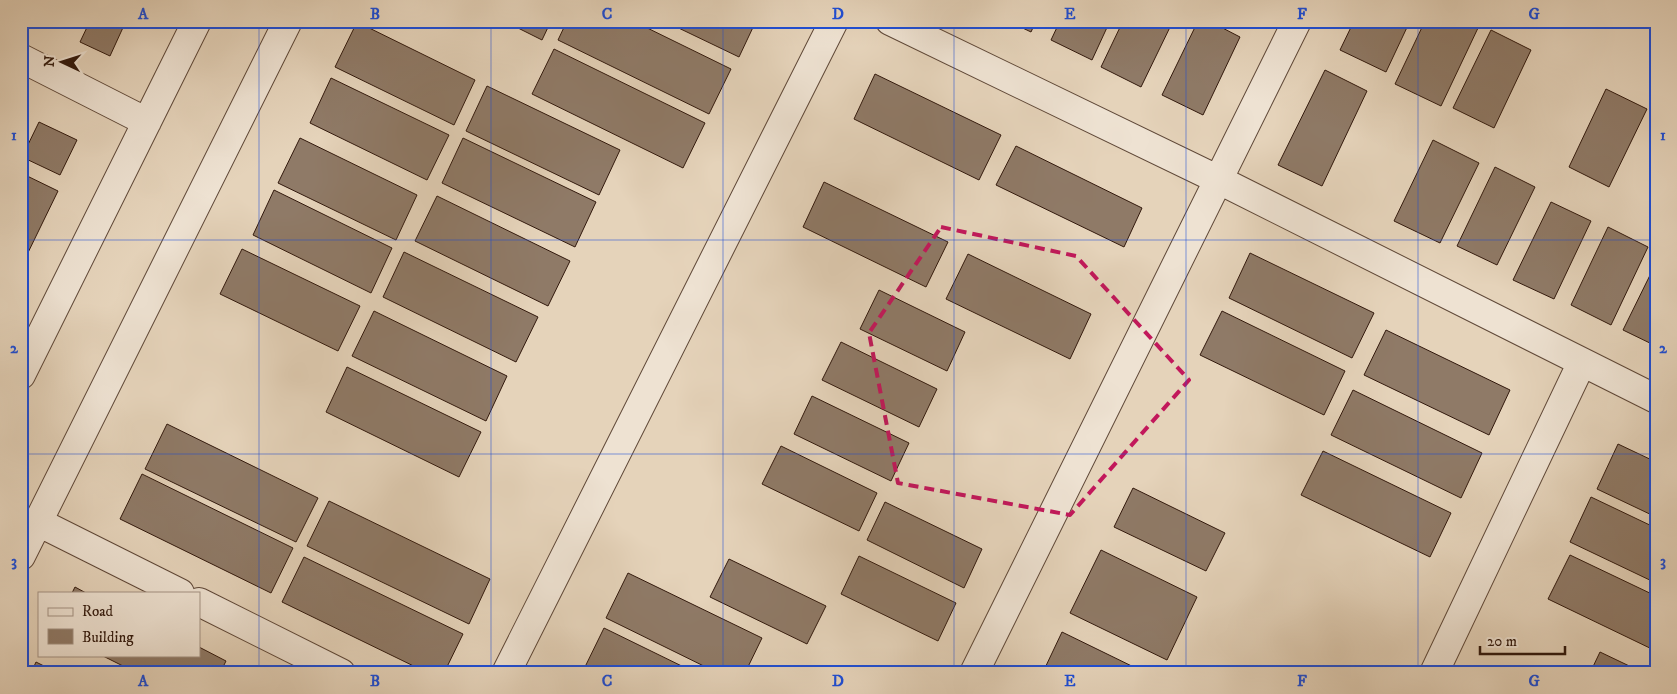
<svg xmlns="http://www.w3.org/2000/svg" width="1677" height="694" font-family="'IM FELL DW Pica',serif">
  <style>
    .building { fill: #8f7a67; stroke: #32190d }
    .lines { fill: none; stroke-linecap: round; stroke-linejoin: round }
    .minor-casing { stroke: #5f4838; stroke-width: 30 }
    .minor { stroke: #eee2d2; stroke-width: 28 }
    .marked { fill: none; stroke: #c2185b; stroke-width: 4; stroke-dasharray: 10 6; stroke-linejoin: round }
    .grid { fill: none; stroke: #1d4ed8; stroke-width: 1; stroke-opacity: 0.55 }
    .neatline { fill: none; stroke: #1d4ed8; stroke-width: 2 }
    .grid-label { font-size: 16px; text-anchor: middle; font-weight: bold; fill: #1d4ed8 }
  </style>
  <rect width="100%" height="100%" fill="#e5d3ba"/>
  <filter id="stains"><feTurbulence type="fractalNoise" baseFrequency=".004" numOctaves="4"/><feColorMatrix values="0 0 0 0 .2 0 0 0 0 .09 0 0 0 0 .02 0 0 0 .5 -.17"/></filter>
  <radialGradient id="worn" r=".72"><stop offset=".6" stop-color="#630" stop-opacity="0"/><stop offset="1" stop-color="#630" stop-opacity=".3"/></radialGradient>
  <path class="building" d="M50 21H66L63 27Z
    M90 21H126L110 56 80 42Z
    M504 21H551L542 40Z
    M567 21H633L731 69 709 114 558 40Z
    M664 21H756L739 57Z
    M1008 21H1036L1031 32Z
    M1060 21H1110L1092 60 1051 40Z
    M1123 21H1173L1141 87 1101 67Z
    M1198 21H1209L1240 37 1203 115 1162 95Z
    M1354 21H1410L1386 72 1340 50Z
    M1425 21H1465L1478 28 1441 106 1395 84Z
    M357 22 475 80 454 125 335 67Z
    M1491 30 1531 50 1494 128 1453 108Z
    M554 49 705 123 683 168 532 94Z
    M1325 70 1367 91 1322 186 1278 165Z
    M875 74 1001 135 979 180 854 119Z
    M331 78 449 135 427 180 310 123Z
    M487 86 620 150 599 195 466 131Z
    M1606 89 1647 109 1609 187 1569 167Z
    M39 122 77 140 60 175 22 157Z
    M300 138 417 195 396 240 278 183Z
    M463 138 596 202 575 247 442 183Z
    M1433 140 1479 163 1440 243 1394 221Z
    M1016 146 1142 208 1124 247 996 185Z
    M1495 167 1535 187 1497 265 1457 246Z
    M21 173 58 191 21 267Z
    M824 182 948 242 926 287 803 227Z
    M274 190 392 248 371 293 253 235Z
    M437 196 570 261 548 306 415 241Z
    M1551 202 1591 221 1554 299 1513 280Z
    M1608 227 1648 247 1611 325 1571 305Z
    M242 249 360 306 338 351 220 294Z
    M404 252 538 317 516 362 383 297Z
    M1250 253 1374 313 1352 358 1229 298Z
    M968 254 1091 314 1070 359 946 299Z
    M1656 263V346L1623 330Z
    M879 290 965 332 947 371 860 329Z
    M374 311 507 376 486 421 352 356Z
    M1222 311 1345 371 1324 415 1200 355Z
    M1386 330 1510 390 1489 435 1364 375Z
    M841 342 937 389 919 427 822 380Z
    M347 367 481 432 459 477 326 412Z
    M1353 390 1482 453 1461 498 1331 435Z
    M812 396 909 443 891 481 794 434Z
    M167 424 318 498 296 542 145 469Z
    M1618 444 1656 462V517L1597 489Z
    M781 446 877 493 859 531 762 484Z
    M1323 451 1451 513 1430 557 1301 495Z
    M142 474 293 548 271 593 120 519Z
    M1133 488 1225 533 1206 571 1114 527Z
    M1591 497 1656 528V583L1570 542Z
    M329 501 490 579 469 624 307 546Z
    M885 502 982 549 964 588 867 540Z
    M1101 550 1197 597 1167 660 1070 613Z
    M1570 555 1656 596V651L1548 599Z
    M859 556 956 603 938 641 841 594Z
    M304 557 463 634 444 673H428L282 602Z
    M729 559 826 606 807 644 710 597Z
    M628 573 762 638 745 673H718L606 618Z
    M75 587 86 593H72Z
    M604 628 696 673H582Z
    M1062 632 1146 673H1049L1044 670Z
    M199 647 226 661 220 673H137L101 655H199Z
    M1600 652 1644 673H1590Z
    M36 662 58 673H31Z"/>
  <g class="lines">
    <defs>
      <path id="minor" d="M890 21 1219 180 1656 399
        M21 58 147 122
        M21 375 197 21
        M38 522 180 593
        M21 556 288 21
        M199 602 341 673
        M506 673 834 21
        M974 673 1297 21
        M1434 673 1582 362"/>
    </defs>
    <use href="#minor" class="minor-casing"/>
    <use href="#minor" class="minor"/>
  </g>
  <path class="marked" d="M941 227 1076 256 1189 380 1070 515 898 483 869 333Z"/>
  <path class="grid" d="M259 21V673M491 21V673M723 21V673M954 21V673M1186 21V673M1418 21V673M21 240H1656M21 454H1656"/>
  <rect width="1677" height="694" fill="none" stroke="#e5d3ba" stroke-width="55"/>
  <rect x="38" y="592" width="162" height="65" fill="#eee2d2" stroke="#a39283"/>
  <rect x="48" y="608" width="25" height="8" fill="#eee2d2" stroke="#a39283"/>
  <text x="82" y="616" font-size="15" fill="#32190d">Road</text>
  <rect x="48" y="629" width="25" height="15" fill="#8f7a67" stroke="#a39283"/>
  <text x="82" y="642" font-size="15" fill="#32190d">Building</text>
  <g transform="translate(62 62) rotate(274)" stroke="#eee2d2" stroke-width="4" paint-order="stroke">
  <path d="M0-4L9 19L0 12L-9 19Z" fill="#32190d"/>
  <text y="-8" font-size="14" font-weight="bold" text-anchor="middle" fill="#32190d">N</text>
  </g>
  <path d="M1480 646v8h85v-8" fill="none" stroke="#32190d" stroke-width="2.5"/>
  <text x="1487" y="646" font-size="15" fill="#32190d" stroke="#eee2d2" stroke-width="4" paint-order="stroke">20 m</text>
  <rect x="28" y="28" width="1622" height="638" class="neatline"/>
  <g class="grid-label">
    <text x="143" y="19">A</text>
    <text x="375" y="19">B</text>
    <text x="607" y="19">C</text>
    <text x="838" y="19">D</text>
    <text x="1070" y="19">E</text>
    <text x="1302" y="19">F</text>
    <text x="1534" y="19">G</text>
    <text x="14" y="140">1</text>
    <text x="1663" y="140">1</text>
    <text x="14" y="353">2</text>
    <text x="1663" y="353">2</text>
    <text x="14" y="566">3</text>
    <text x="1663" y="566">3</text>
    <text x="143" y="686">A</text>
    <text x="375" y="686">B</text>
    <text x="607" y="686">C</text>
    <text x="838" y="686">D</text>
    <text x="1070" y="686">E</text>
    <text x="1302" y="686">F</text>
    <text x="1534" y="686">G</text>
  </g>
  <rect width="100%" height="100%" filter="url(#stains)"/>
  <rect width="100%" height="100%" fill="url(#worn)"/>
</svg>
